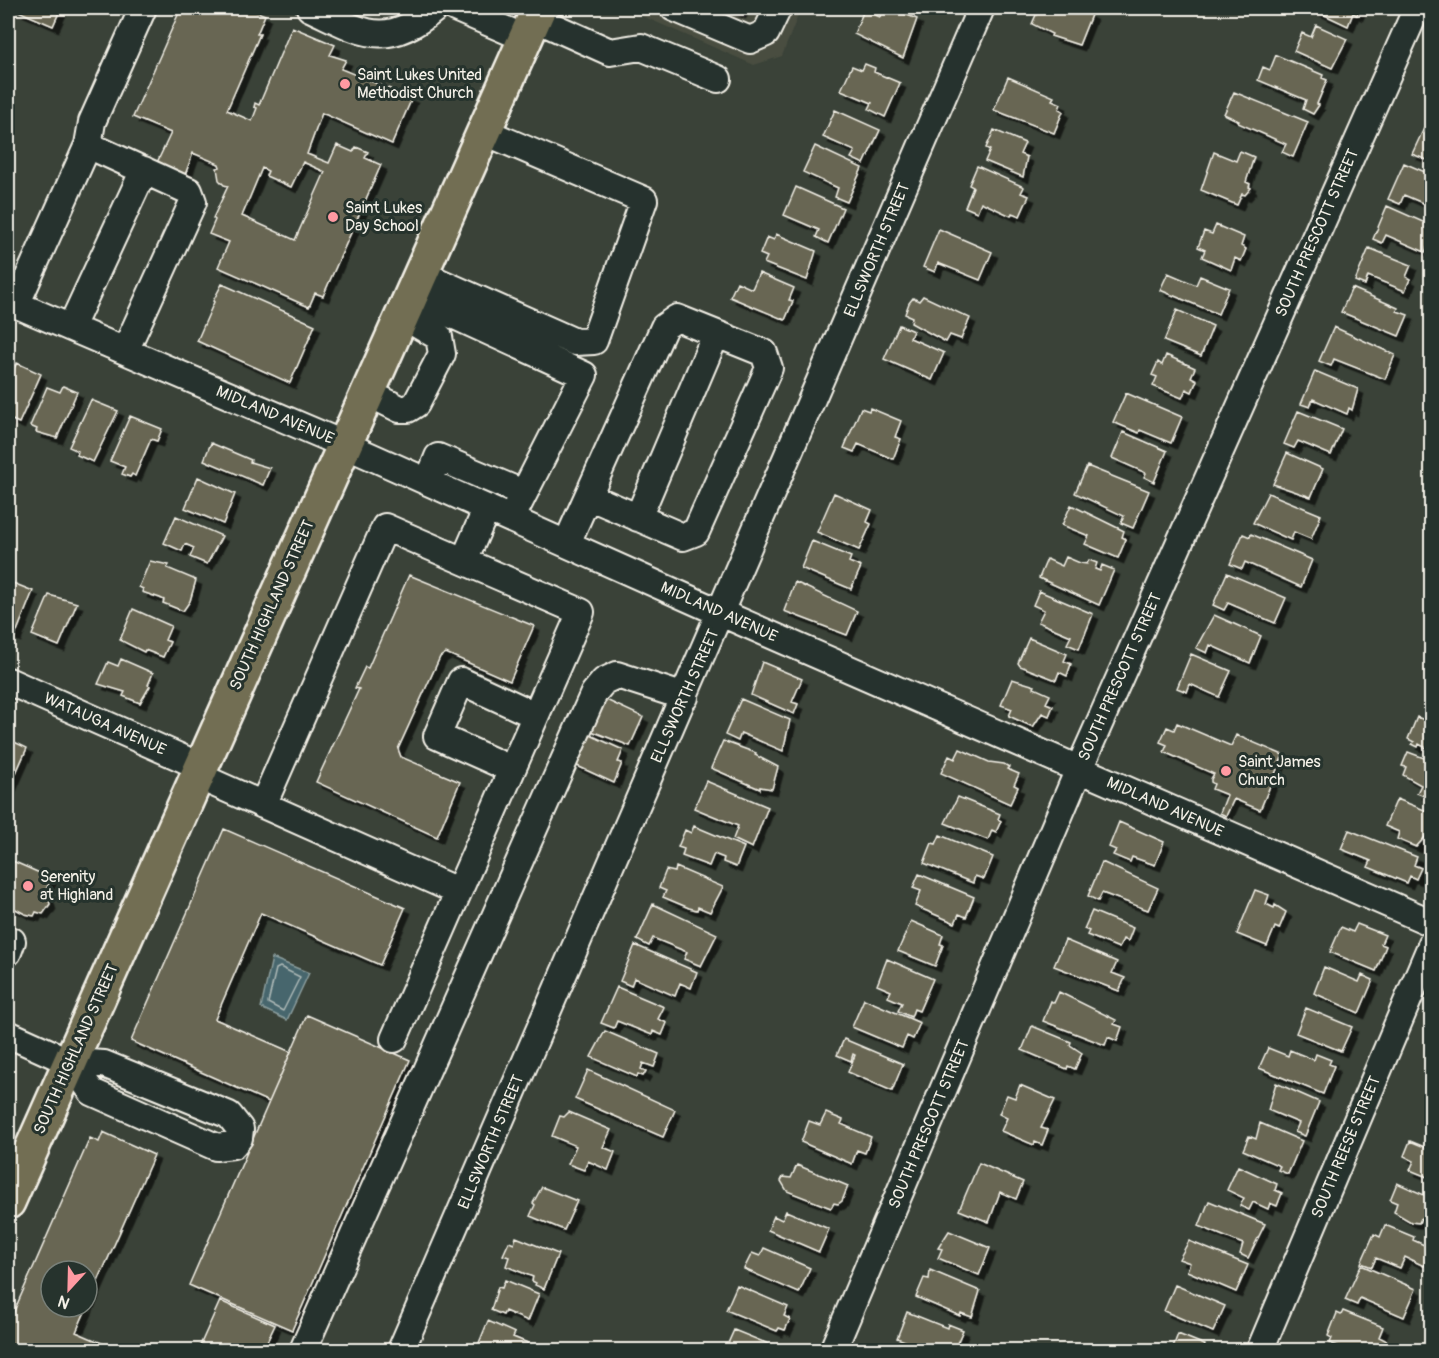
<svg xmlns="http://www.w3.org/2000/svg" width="1439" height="1358" font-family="Pangolin,sans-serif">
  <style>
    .built { fill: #484d40 }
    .water { fill: #46666d; stroke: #8c9e9e; stroke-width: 1.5 }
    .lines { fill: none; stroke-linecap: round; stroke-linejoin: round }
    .shore { stroke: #aeb9b7; stroke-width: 1.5 }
    .building { fill: #686652; stroke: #f4f1e8; stroke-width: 1.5; fill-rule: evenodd; filter: url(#shadow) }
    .minor-casing { stroke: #f4f1e8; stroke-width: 30 }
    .major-casing { stroke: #f4f1e8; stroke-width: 38 }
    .minor { stroke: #26332d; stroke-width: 26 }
    .major { stroke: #726e52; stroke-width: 33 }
    .poi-dot { fill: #ff9aa2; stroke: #26332d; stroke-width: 2 }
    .labels { text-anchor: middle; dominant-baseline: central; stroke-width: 6; stroke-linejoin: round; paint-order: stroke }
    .poi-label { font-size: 16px; fill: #f4f1e8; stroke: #26332d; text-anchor: start }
    .street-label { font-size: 16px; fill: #f4f1e8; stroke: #26332d }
  </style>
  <defs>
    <filter id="shadow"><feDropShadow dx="5.5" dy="5.5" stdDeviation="0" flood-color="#0009"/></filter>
  </defs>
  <rect width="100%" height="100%" fill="#3a4238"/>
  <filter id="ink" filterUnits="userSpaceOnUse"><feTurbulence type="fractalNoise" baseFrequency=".0167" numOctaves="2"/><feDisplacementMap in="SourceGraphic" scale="12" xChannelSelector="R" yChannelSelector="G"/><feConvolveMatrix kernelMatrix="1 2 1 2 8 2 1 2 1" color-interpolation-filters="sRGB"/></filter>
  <g filter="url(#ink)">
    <path class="built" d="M624 8H801L782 56 754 65Z"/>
    <path class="water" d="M272 958 309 973 287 1020 261 1008Z"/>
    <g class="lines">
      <path class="shore" d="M280 967 300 977 283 1011 268 1003 276 969Z"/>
    </g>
    <path class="building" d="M20 8H61L53 26 18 11Z
      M181 8H247L265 15 257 34H260L227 110 252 121 257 108 254 107 255 103 259 105 292 27 335 45 330 55 346 60 341 69 412 98 392 144 322 113 307 154 329 163 337 145 353 152 356 147 368 152 365 158 381 165 323 296 315 293 309 307 218 267 229 242 209 234 215 220 213 218 228 186 224 185 219 180 217 168 220 167 219 164 193 153 185 175 153 171 171 133 133 117ZM303 162 325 172 295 240 242 216 262 168 268 171 266 176 291 187Z
      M727 8H743L740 13Z
      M884 8H890L917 19 903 58 854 34 864 10 880 17Z
      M1039 8H1077L1091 15 1079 45 1051 36 1052 34 1032 24Z
      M1310 8H1360L1357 15 1353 13 1348 26Z
      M1316 25 1347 39 1332 68 1294 51 1302 33 1311 37Z
      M1276 55 1323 75 1322 78 1327 80 1317 104 1319 105 1313 114 1303 109 1306 100 1258 80 1263 67 1270 70Z
      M865 64 875 68 874 72 900 83 885 117 869 109 872 103 841 90 852 66 862 70Z
      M1008 77 1054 97 1052 100 1061 104 1059 109 1063 111 1054 133 994 110Z
      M1234 92 1308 122 1293 157 1282 152 1286 144 1238 123 1239 121 1224 114Z
      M1432 99V113L1426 111Z
      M835 110 880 130 864 164 851 158 855 151 823 137Z
      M1426 124 1432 127V162L1412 154Z
      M994 130 1025 143 1020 154 1027 157 1023 177 985 161 990 150 986 148Z
      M815 146 862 168 847 202 835 197 838 188 803 172Z
      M1240 151 1254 157 1246 182 1250 184 1249 187 1251 188 1245 195 1242 194 1237 205 1201 190 1214 152 1236 161Z
      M1404 163 1432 175V207L1404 195 1400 204 1388 199Z
      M977 166 1024 187 1021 193 1029 196 1020 216 1012 213 1011 216 981 202 977 212 965 207 973 187 969 185Z
      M796 187 843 208 828 243 816 237 819 230 784 215Z
      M1387 206 1432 226V237L1425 252 1386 235 1382 243 1373 239Z
      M1216 225 1244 237 1241 246 1246 249 1241 261 1235 258 1231 270 1202 257 1205 250 1198 247 1204 231 1212 234Z
      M939 229 992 252 980 280 938 263 935 272 923 267Z
      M776 234 816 251 807 280 764 263 767 257 760 254 767 237 774 240Z
      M1369 248 1411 265 1406 277 1410 279 1405 291 1368 276 1365 285 1355 281Z
      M759 273 794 288 789 300 793 301 785 320 730 297 737 282 752 289Z
      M1168 273 1196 285 1200 276 1229 288 1218 314 1160 290Z
      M222 284 315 325 290 383 197 341 214 302 213 301Z
      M1352 288 1398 308 1397 311 1408 315 1399 336 1341 312Z
      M923 296 970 318 961 339 950 335 946 342 911 323 912 317 905 314 909 303 913 298 919 301Z
      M1177 310 1213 326 1201 356 1164 341Z
      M899 325 913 331 910 338 944 353 932 380 884 359Z
      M1334 327 1395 355 1385 379 1334 359 1331 366 1319 361Z
      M1166 355 1195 368 1191 377 1197 380 1192 392 1186 389 1182 398 1153 386 1157 377 1152 375 1158 362 1162 365Z
      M17 363 41 374 19 423 10 419 8 421V377Z
      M1315 371 1358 389 1352 410 1349 408 1347 414 1313 399 1310 407 1301 404Z
      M63 386 77 392 57 438 36 432 37 429 30 426 47 387 60 392Z
      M1126 393 1182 417 1171 443 1140 430 1139 433 1113 422Z
      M91 400 118 411 93 462 77 455 78 451 69 447Z
      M861 408 869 411 870 408 901 421 895 437 901 439 893 459 858 444 854 452 844 448Z
      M1298 411 1342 429 1331 455 1298 441 1294 448 1284 444Z
      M130 416 162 429 157 441 151 439 135 476 132 474 130 477 122 474 125 467 110 461Z
      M1123 432 1167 451 1154 482 1144 477 1146 473 1112 458Z
      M211 443 251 460 250 462 270 468 263 485 204 460Z
      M1287 453 1323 469 1311 497 1273 484Z
      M1087 466 1149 491 1133 528 1121 523 1124 516 1075 493Z
      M198 477 235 494 223 524 185 508Z
      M834 493 872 510 867 522 871 524 859 550 817 532Z
      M1268 493 1321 515 1311 539 1294 532 1291 540 1253 523Z
      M1071 505 1124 531 1122 537 1126 539 1118 558 1085 544 1089 536 1062 525Z
      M176 516 222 536 207 564 190 557 194 548 185 544 182 551 164 543Z
      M1243 534 1250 537 1251 534 1312 560 1301 587 1245 562 1242 569 1230 564Z
      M812 541 851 557 849 562 861 567 851 589 801 568Z
      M1066 557 1080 563 1087 564 1089 560 1097 563 1095 569 1100 571 1102 565 1114 570 1099 605 1039 578 1047 559 1062 566Z
      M150 561 169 565 167 568 196 580 190 601 183 611 163 603 164 600 160 598 142 592 143 589 139 587Z
      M1227 573 1286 598 1275 623 1228 603 1224 610 1213 605Z
      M409 575 534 626 510 681 446 653 440 657 398 749 401 757 460 782 437 837 316 782 359 689 355 688 365 667 368 668Z
      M8 581 33 591 15 636 8 633Z
      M795 582 857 611 847 635 784 611Z
      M1039 591 1093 614 1079 649 1067 644 1071 636 1038 622 1044 610 1033 605Z
      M49 595 77 603 59 646 32 635Z
      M133 609 171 626 165 640 170 642 163 657 145 650 144 652 120 640Z
      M1214 615 1261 636 1250 663 1210 645 1207 653 1196 648Z
      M1029 638 1067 654 1064 661 1071 664 1067 676 1059 672 1056 680 1020 666 1018 663Z
      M1191 654 1231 671 1219 697 1190 684 1187 692 1177 688Z
      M121 659 153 673 148 685 150 686 140 703 123 696 125 692 98 684 108 662 118 666Z
      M762 662 802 679 792 702 798 704 794 714 751 695Z
      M1012 679 1035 686 1034 688 1050 695 1046 703 1053 706 1049 716 1042 713 1033 727 1009 716 1012 709 1001 705Z
      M604 699 643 717 630 746 589 730Z
      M741 699 790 720 783 751 741 733 738 741 725 735Z
      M1417 717 1432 723V751L1419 744 1418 747 1412 744 1414 742 1408 739Z
      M1177 723 1231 746 1236 735 1283 755 1260 810 1234 799 1226 816 1220 813 1227 795 1212 789 1214 784 1211 782V779L1214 774 1164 752 1167 745 1160 742 1167 727 1174 730Z
      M586 733 623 750 618 762 622 763 614 783 573 764Z
      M8 739 27 748 8 791Z
      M723 741 756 753 755 755 778 767 772 789 760 787V789L711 768Z
      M960 749 989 762 1004 764 1009 767 1007 769 1019 774 1014 785 1018 787 1010 804 941 773 949 756 955 759Z
      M1408 752 1432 761V790L1427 797 1417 793 1421 785 1403 775 1406 767 1402 766Z
      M706 781 768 807 752 848 733 839 738 826 694 808Z
      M958 797 1000 814 998 819 1001 821 996 832 992 830 988 840 945 823Z
      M1397 799 1432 813V839L1426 836 1416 847 1397 839 1399 832 1385 826Z
      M1119 822 1164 842 1155 865 1132 857 1130 862 1113 855 1116 850 1109 847Z
      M694 826 744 847 736 867 723 862 724 858 714 854 709 866 682 856 684 849 678 847 685 830 691 833Z
      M224 829 405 908 380 965 261 913 215 1019 291 1052 269 1102 131 1041Z
      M1349 830 1417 857 1414 865 1421 868 1416 879 1410 876 1407 883 1368 867 1371 861 1341 849Z
      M940 835 993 857 984 879 975 876 973 883 924 863 932 843 936 844Z
      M8 859 51 878 44 895 48 897 50 904 43 914 36 912 34 916 25 914 8 905Z
      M1102 862 1158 888 1148 910 1102 893 1098 901 1088 896Z
      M676 867 723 887 710 912 698 907 697 910 689 908 663 897 666 891 659 888 666 870 675 872Z
      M919 874 974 897 966 917 959 914 955 923 915 906 921 891 913 888Z
      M1255 890 1269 895 1266 904 1274 908 1275 905 1286 912 1279 929 1275 927 1267 946 1237 934Z
      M653 904 717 934 701 966 684 959 687 952 653 938 649 946 637 940Z
      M1092 911 1133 928 1128 941 1123 939 1119 948 1087 935 1089 931 1084 929Z
      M911 921 943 935 940 944 943 945 935 966 898 951Z
      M1357 924 1385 935 1381 944 1386 946 1376 971 1330 952 1341 927 1353 932Z
      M1065 940 1117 962 1112 973 1125 978 1119 991 1054 966Z
      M635 945 697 972 691 988 680 983 675 996 634 978 631 986 620 981Z
      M887 959 933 979 919 1011 914 1009 911 1017 898 1011 902 1003 888 997 891 991 877 985Z
      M1324 967 1359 982 1362 975 1373 980 1359 1013 1314 993Z
      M617 987 664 1007 658 1019 667 1023 662 1035 653 1031 652 1035 617 1021 614 1028 601 1023Z
      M1059 992 1116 1020 1114 1024 1122 1027 1117 1041 1108 1037 1105 1045 1043 1021 1051 1001 1054 1003Z
      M864 999 920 1023 913 1039 907 1036 902 1048 852 1027Z
      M1306 1008 1352 1027 1341 1051 1296 1033Z
      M307 1015 410 1060 292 1330 189 1285Z
      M1032 1026 1071 1042 1070 1045 1082 1053 1075 1069 1068 1066 1067 1069 1022 1050Z
      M605 1031 659 1054 654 1067 643 1063 641 1069 646 1071 643 1076 638 1074 637 1077 591 1057Z
      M844 1039 903 1064 892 1091 848 1072 855 1055 853 1054 851 1061 837 1055Z
      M1268 1048 1288 1056 1290 1050 1314 1060 1316 1054 1331 1060 1329 1064 1334 1066 1323 1094 1259 1068Z
      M588 1070 675 1110 663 1137 575 1099Z
      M1276 1083 1319 1102 1305 1136 1295 1132 1299 1123 1268 1110Z
      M1020 1085 1055 1100 1041 1128 1048 1130 1042 1145 1035 1142 1034 1145 1001 1131 1007 1118 999 1114 1007 1095 1015 1098Z
      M569 1112 611 1130 603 1147 615 1152 608 1170 588 1161 584 1170 568 1164 576 1146 552 1136 560 1116 564 1117Z
      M826 1113 843 1120 841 1124 871 1137 865 1153 857 1150 852 1164 801 1142 809 1121 820 1125Z
      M1260 1123 1302 1141 1288 1174 1278 1170 1280 1166 1243 1150 1249 1136 1256 1139Z
      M103 1132 154 1155 87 1306V1271H51V1307H87L76 1332 118 1350H8V1325L90 1138 99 1142Z
      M1410 1141 1432 1150V1179L1410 1170 1414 1161 1404 1156Z
      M979 1163 1023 1182 1016 1199 1000 1192 989 1222 959 1210Z
      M797 1165 848 1186 842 1201 838 1204 834 1203 831 1208 787 1191 781 1181 783 1177 791 1178Z
      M1238 1166 1277 1184 1275 1190 1282 1193 1277 1206 1270 1203 1268 1209 1253 1202 1249 1210 1240 1206 1244 1198 1227 1190Z
      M1397 1183 1429 1197 1432 1201 1429 1222 1421 1218 1419 1223 1411 1222 1394 1212 1397 1203 1390 1200Z
      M542 1187 577 1201 564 1230 530 1216 535 1205 533 1203Z
      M1209 1201 1265 1224 1248 1258 1240 1254 1243 1244 1199 1226Z
      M786 1211 829 1229 819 1252 768 1230 774 1216 782 1220Z
      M1385 1225 1414 1237 1413 1240 1431 1248 1424 1266 1405 1257 1400 1268 1376 1258 1372 1267 1361 1263 1374 1234 1380 1237Z
      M949 1231 990 1248 979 1275 938 1258 942 1249 938 1248Z
      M516 1237 558 1254 544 1289 535 1285 536 1283 532 1281 533 1277 506 1266 509 1257 503 1255 509 1242 514 1244Z
      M1189 1241 1248 1265 1236 1292 1187 1271 1190 1263 1179 1259Z
      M764 1248 810 1268 799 1293 744 1269 752 1253 760 1256Z
      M1361 1265 1416 1289 1404 1317 1360 1298 1357 1305 1345 1300Z
      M930 1270 980 1291 972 1317 961 1313 960 1316 916 1297 924 1278 929 1279Z
      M505 1280 539 1294 528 1321 505 1311 503 1315 491 1310 498 1287 502 1288Z
      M737 1285 788 1307 784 1316 790 1319 785 1330 779 1328 777 1331 726 1310Z
      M1175 1285 1225 1306 1213 1332 1164 1311Z
      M220 1301 275 1325 263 1350H198Z
      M1343 1311 1383 1327 1379 1337 1389 1342 1385 1350H1348L1330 1343 1332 1338 1328 1336 1337 1313 1341 1315Z
      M907 1312 947 1328 948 1324 963 1330 954 1350H928L897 1338Z
      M488 1321 515 1333 513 1337 528 1343 525 1350H491L479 1343Z
      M734 1330 771 1345 769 1350H725Z
      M1178 1334 1205 1345 1203 1350H1172Z"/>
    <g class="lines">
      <defs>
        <path id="minor" d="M310 8C363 32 384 51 436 8
          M455 8 525 38
          M674 8 750 40 766 33 778 8
          M534 18 610 52 641 47 718 79
          M88 145 92 122 143 8
          M419 273 575 342 594 341 644 200 483 131
          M409 295 584 375 511 519
          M8 301 343 444 721 613 1432 923
          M16 305 88 145 189 191 193 202 125 351
          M71 327 144 170
          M366 392 400 409H408L416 404 442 354 439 337 401 315
          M428 482 438 457 523 493
          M638 518 716 334
          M567 544 574 527 664 327 677 318 764 353 769 368 696 532 683 537 588 496
          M464 561 487 508
          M8 681 202 767
          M511 769 437 736 461 681 535 715
          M198 776 457 891
          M263 805 385 527 581 612 394 1039
          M8 939 12 941 8 952
          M8 1034 70 1062 104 1064 229 1115 240 1129 239 1138 233 1145 216 1147 92 1092 70 1062
          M303 1350 594 693 604 681 617 675 685 697
          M401 1350 981 8
          M833 1350 1079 769 1417 8
          M1260 1350 1432 943"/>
        <path id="major" d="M8 1202 539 8"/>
      </defs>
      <use href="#minor" class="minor-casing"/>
      <use href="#major" class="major-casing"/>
      <use href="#minor" class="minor"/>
      <use href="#major" class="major"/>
    </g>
  </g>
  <g class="poi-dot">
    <circle cx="345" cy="84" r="6"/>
    <circle cx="333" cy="217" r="6"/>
    <circle cx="1226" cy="771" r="6"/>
    <circle cx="28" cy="886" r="6"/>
  </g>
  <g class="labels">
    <g class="poi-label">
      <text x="357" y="75">Saint Lukes United<tspan x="357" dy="18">Methodist Church</tspan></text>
      <text x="345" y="208">Saint Lukes<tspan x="345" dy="18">Day School</tspan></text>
      <text x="1238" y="762">Saint James<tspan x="1238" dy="18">Church</tspan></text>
      <text x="40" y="877">Serenity<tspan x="40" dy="18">at Highland</tspan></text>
    </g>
    <g class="street-label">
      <text transform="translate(1317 233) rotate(-66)">SOUTH PRESCOTT STREET</text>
      <text transform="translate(877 250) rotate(-67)">ELLSWORTH STREET</text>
      <text transform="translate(275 415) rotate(23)">MIDLAND AVENUE</text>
      <text transform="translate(272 605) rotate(-66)">SOUTH HIGHLAND STREET</text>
      <text transform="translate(719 612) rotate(24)">MIDLAND AVENUE</text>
      <text transform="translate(1120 677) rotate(-66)">SOUTH PRESCOTT STREET</text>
      <text transform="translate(685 696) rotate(-66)">ELLSWORTH STREET</text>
      <text transform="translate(105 724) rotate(24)">WATAUGA AVENUE</text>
      <text transform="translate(1165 807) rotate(24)">MIDLAND AVENUE</text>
      <text transform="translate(76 1049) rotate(-66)">SOUTH HIGHLAND STREET</text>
      <text transform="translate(929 1124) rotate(-67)">SOUTH PRESCOTT STREET</text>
      <text transform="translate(491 1142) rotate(-67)">ELLSWORTH STREET</text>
      <text transform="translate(1346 1147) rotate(-67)">SOUTH REESE STREET</text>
    </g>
  </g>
  <rect width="1439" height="1358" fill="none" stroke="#26332d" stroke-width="30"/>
  <rect x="15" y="15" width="1409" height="1328" fill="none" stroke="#f4f1e8" stroke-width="2" filter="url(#ink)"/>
  <g transform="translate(69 1289) rotate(202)"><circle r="28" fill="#26332d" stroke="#787f78" stroke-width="1.5"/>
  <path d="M0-4.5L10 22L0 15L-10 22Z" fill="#ff9aa2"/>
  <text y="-9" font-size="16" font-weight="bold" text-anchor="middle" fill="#f4f1e8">N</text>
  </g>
</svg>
